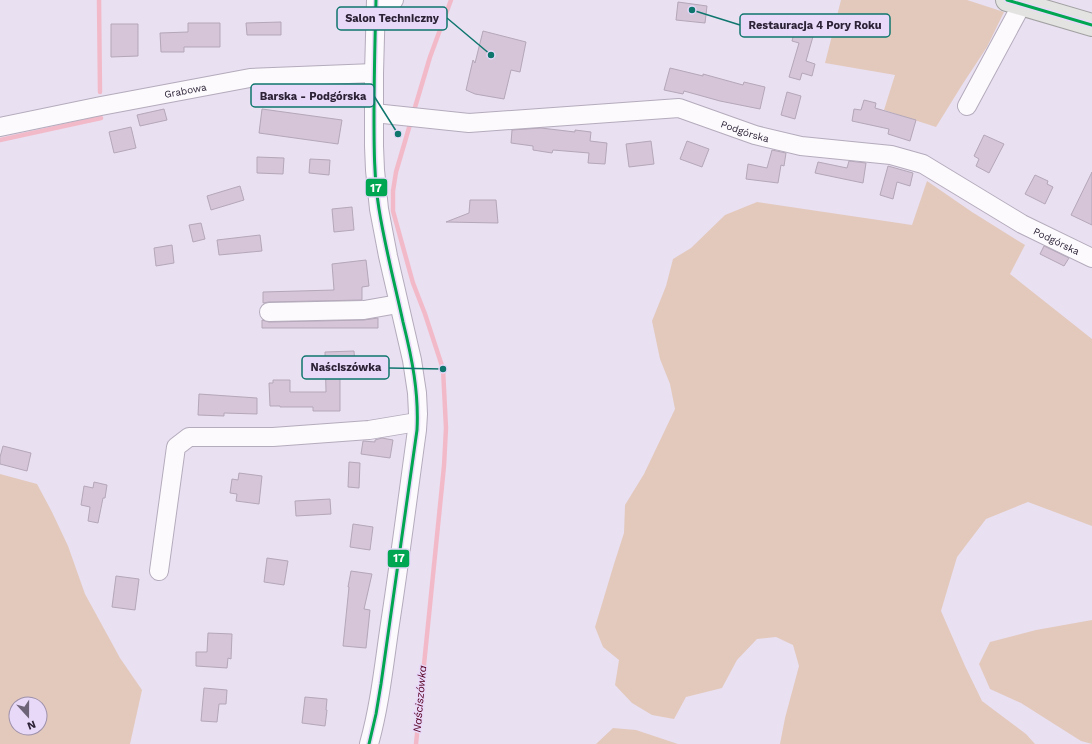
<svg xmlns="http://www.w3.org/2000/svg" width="1092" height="744" font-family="'Work Sans',sans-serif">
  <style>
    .green { fill: #e3c9bc; fill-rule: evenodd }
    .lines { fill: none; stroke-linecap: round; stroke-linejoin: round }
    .stream { stroke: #f2bac9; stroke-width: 4.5 }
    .building { fill: #d6c4d9; stroke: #b4a7b7 }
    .minor-casing { stroke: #b4abbc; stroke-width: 20 }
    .major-casing { stroke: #a2a1a2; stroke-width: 24 }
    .minor { stroke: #fcfafd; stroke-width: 18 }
    .major { stroke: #e3e4e2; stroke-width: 22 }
    .bus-1-casing { stroke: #e8d9f9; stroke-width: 6 }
    .bus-1 { stroke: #00a651; stroke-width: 3 }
    .labels { text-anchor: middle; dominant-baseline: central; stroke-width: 3; stroke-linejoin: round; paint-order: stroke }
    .street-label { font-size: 10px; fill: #2c2236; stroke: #e8d9f9 }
    .water-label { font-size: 11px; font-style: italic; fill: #580122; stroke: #e8d9f9 }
    .leader { fill: none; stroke: #0f766e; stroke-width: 1.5 }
    .callout-dot { fill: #0f766e; stroke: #e8d9f9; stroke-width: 1.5 }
    .callout { fill: #e8d9f9; stroke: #0f766e; stroke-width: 1.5 }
    .callout-label { font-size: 11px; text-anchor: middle; font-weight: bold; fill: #2c2236 }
    .line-badge { stroke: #e8d9f9; stroke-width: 1.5 }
    .badge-label { font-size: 11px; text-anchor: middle; font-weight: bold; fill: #fff }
  </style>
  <rect width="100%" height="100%" fill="#e9e0f2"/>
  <path class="green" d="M841 0H967L1004 12 987 47 962 85 936 127 884 110 895 75 825 63Z
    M927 181 972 212 1025 245 1010 274 1092 339V526L1028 502 986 519 957 557 941 611 965 666 982 701 1026 734 1035 744H780L785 718 799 666 793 645 776 637 757 639 737 660 722 688 686 697 674 719 652 715 632 703 615 685 619 660 603 647 595 627 614 564 624 533 625 505 644 474 675 409 670 384 660 359 652 321 666 286 673 259 691 248 725 215 757 202 912 225Z
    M0 474 37 484 52 512 68 546 85 594 120 658 142 690 130 744H0ZM16 704H40V728H16Z
    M1092 620V744L1081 741 1021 703 990 689 979 664 990 642 1036 630Z
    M613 728 636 730 678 744H596Z"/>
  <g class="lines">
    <path class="stream" d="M99 0 100 92
      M413 114 430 57 451 0
      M411 121 396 172 393 191V211L413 283 425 314 443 369 446 428 444 466 416 744
      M0 140 101 118"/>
  </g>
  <path class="building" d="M678 2 707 6 705 23 676 20Z
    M797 21 816 26 806 61 815 64 812 76 802 73 800 80 789 77 799 43 792 41Z
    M281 22V35H247L246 23Z
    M188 23H220V47H184V52H161L160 33 188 32Z
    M111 24H138V56L111 57Z
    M483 31 526 42 520 72 511 70 504 99 475 94 466 90 473 60 475 63Z
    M670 68 703 76V74L743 85 744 82 765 87 760 109 720 101 684 91 683 94 664 90Z
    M787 92 801 96 795 119 781 115Z
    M864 100 876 103 875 108 916 120 910 141 888 134 889 129 852 121 854 109 861 110Z
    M164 109 167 120 140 126 137 115Z
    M262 109 342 120 338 144 259 133Z
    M131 127 136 148 114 153 109 132Z
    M541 128 575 132V130L591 132 590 141 607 143 605 164 588 163 589 153 553 150 552 153 533 150V146L511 143 512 130Z
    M984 135 1004 144 989 173 976 166 979 159 974 156Z
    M651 141 654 164 629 167 626 144Z
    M687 141 709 149 702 167 680 159Z
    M772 150 786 153 784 166 781 165 778 183 746 179 748 164 767 168Z
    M257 157 284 158 283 174 257 173Z
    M310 159 330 160 329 175 309 173Z
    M849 161 866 163 863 183 815 173 818 162 847 168Z
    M888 166 913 173 910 186 897 182 893 199 880 195Z
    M1092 172V225L1071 215Z
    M1035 175 1048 181 1047 184 1053 187 1045 204 1025 194Z
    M240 186 244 200 211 210 207 196Z
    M470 200H496L498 223 446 222 469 213Z
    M352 207 354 230 334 232 332 209Z
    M201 223 205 239 193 242 189 225Z
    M260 235 262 251 219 255 217 240Z
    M172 245 174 263 156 266 154 248Z
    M1044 246 1069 258 1064 266 1040 254Z
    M366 260 369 286 362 287V300L269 302 263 303V292L334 290 332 264Z
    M378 318V328H262V320L269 322 364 320Z
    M354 351 355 364 384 360 385 373 340 374V411H313V407H280V406H270L269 383H273V380H290V392H326L325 352Z
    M199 394 257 398V414L224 413V416L198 415Z
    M382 438 393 440 390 458 361 454 363 441 375 442V440Z
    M3 446 31 453 27 471 0 464V457Z
    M349 462 360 463 359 488 348 487Z
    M239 473 262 476 259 504 236 501 237 494 230 493 232 479 238 480Z
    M94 482 107 485 105 498H103L98 523 88 521 90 507 81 505 84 486 93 488Z
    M330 499 331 514 296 516 295 501Z
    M353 524 373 527 370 550 350 547Z
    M267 558 288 561 284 585 264 582Z
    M351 571 372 574 364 609 370 610 366 648 343 646 349 587H348Z
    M116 576 139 579 135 610 112 607Z
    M208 633 232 634 231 659 228 658 227 668 196 666V652H207Z
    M204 688 227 690 226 704H219L217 722 201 721Z
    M305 697 327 699 326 710H327L325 726 302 723Z"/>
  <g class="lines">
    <defs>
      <g id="minor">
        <path d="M375 24 394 0"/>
        <path d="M967 106 1022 4"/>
        <path id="s1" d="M374 113 469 123 679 108 755 135 801 146 891 155 923 164 1022 224 1092 258"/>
        <path id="s2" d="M0 127 101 106 250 78 374 73"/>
        <path d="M269 312 364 310 398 304"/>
        <path d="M159 571 176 447 189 437H273L369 430 417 422"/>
        <path d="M369 744C380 705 384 664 390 624 400 559 408 495 417 430L418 414 417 393 412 360 388 256 379 209 375 170 374 146V73L376 0"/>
      </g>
      <path id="major" d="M1007 0 1092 25"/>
    </defs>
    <use href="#minor" class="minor-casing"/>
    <use href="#major" class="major-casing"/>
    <use href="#minor" class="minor"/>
    <use href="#major" class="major"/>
    <defs>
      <path id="bus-1" d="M1007 0 1092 25
        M369 744 376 714 381 684 417 430C419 393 412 358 403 322 395 285 385 247 379 209 374 178 374 147 374 115 374 77 375 38 376 0"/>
    </defs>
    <use href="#bus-1" class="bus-1-casing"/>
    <use href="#bus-1" class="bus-1"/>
  </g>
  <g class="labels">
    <g class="street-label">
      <text stroke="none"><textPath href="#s2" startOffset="189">Grabowa</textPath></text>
      <text stroke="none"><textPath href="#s1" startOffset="376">Podgórska</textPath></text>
      <text stroke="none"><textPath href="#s1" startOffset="712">Podgórska</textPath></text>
    </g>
    <g class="water-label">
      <text transform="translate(420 699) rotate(-85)">Naściszówka</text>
    </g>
  </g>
  <path class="leader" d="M491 55L447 18M692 10L740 25M398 134L374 96M443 369L389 368"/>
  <g class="callout-dot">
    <circle cx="491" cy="55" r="4"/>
    <circle cx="692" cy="10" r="4"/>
    <circle cx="398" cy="134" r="4"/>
    <circle cx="443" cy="369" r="4"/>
  </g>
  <g class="callout">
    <rect x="337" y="7" width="110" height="23" rx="4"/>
    <rect x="740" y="14" width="150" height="23" rx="4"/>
    <rect x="251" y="84" width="123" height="23" rx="4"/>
    <rect x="302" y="356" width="87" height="23" rx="4"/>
  </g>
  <g class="callout-label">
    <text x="392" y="22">Salon Techniczny</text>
    <text x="815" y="29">Restauracja 4 Pory Roku</text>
    <text x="313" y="100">Barska - Podgórska</text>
    <text x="346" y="371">Naściszówka</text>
  </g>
  <g class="line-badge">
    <rect x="365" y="178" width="23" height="19" rx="4" fill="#00a651"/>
    <rect x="387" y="549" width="23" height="19" rx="4" fill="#00a651"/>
  </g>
  <g class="badge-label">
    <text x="376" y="192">17</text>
    <text x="399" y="562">17</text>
  </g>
  <g transform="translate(28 716) rotate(159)"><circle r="19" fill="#e8d9f9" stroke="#9d90ab"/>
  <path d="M0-3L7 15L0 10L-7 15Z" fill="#6e6478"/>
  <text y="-6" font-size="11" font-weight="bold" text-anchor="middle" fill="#2c2236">N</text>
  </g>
</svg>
